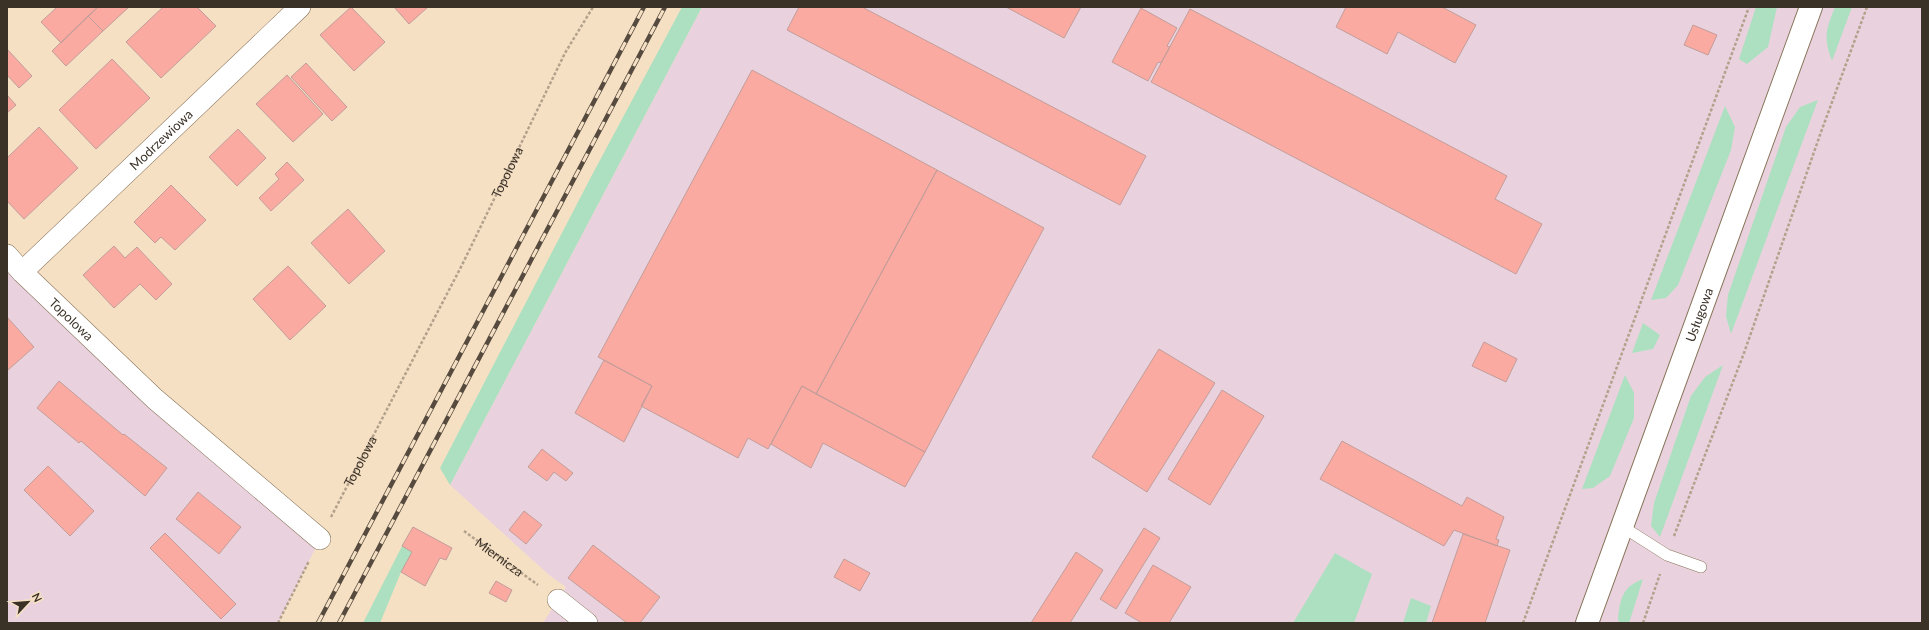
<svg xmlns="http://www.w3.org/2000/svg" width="1929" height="630" font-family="Lato,sans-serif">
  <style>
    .industrial { fill: #e9d2de }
    .green { fill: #ace0c0 }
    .building { fill: #fbaaa2; stroke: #c29d99 }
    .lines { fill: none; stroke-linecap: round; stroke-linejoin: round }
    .lane-casing { stroke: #877359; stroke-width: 12 }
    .street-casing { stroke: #877359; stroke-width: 22 }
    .secondary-casing { stroke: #877359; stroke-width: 24 }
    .path { stroke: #b2a18b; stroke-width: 2.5; stroke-dasharray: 3 2; stroke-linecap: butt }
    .lane { stroke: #fff; stroke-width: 11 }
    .street { stroke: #fff; stroke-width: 21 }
    .secondary { stroke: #fff; stroke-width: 22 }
    .rail-casing { stroke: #564b3e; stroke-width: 4.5 }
    .rail { stroke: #f6e0c4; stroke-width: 3; stroke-dasharray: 9; stroke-linecap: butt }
    .labels { text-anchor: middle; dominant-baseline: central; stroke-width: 3; stroke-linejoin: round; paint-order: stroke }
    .street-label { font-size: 13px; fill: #3a3127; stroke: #f6e0c4 }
  </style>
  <rect width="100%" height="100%" fill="#f6e0c4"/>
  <path class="industrial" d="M702 7H1922V623H543L566 587 549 575 450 485Z
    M7 255 320 539 278 623H7Z"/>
  <path class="green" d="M682 7H702L450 485 440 468 592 175Z
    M1756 7H1777L1768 47 1747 64 1739 59Z
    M1835 7H1852L1832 61C1823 37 1826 30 1835 7Z
    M1818 100 1731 334 1726 316 1728 295 1786 127 1800 107Z
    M1725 106 1735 127 1731 150 1678 285 1666 298 1651 300Z
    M1643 323 1660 335 1653 349 1632 353Z
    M1723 365 1660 537 1651 526 1654 503 1691 396 1705 377Z
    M1625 375 1634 393V418L1610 476 1593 488 1582 489Z
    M402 546 412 552 401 572 380 623H363Z
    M1335 553 1372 574 1354 623H1293Z
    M1643 579 1629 623H1620L1618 620C1620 599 1622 587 1643 579Z
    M1411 598 1431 606 1426 623H1403Z"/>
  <path class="building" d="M57 7H98L61 43 41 22Z
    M98 7H129L103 31 88 16Z
    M163 7H197L216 26 161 78 126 42Z
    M351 7 385 42 354 71 320 35Z
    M394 7H428L409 24Z
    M799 7H862L1146 156 1120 205 787 30Z
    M1006 7H1081L1064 38Z
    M1346 7H1442L1476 25 1455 63 1398 32 1387 54 1336 27Z
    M1141 8 1177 28 1167 46 1170 47 1161 63 1158 62 1148 81 1112 62Z
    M1190 9 1507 176 1495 199 1542 224 1516 274 1151 82Z
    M88 16 103 31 66 66 52 51Z
    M1693 25 1717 35 1708 55 1684 45Z
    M7 49 32 76 19 88 7 75Z
    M112 59 150 98 96 149 59 110Z
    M306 63 347 107 332 121 291 77Z
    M752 70 937 170 816 394 802 386 768 449 748 438 738 458 641 406 652 386 598 357Z
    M287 75 323 114 293 142 256 104Z
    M7 95 16 105 7 113Z
    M39 127 78 168 24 219 7 201V158Z
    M238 129 266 158 237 186 209 157Z
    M287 162 304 180 271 211 259 198 279 179 275 174Z
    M937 170 1044 228 925 452 816 394Z
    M171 185 206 220 175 250 161 237 155 243 134 222Z
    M348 209 385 251 349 284 311 243Z
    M114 246 125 258 137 247 172 284 156 300 140 284 114 308 83 275Z
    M288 266 326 306 290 340 253 299Z
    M7 317 34 347 8 370 7 369Z
    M1484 342 1517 359 1506 382 1472 366Z
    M1159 349 1215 383 1147 492 1092 457Z
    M604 360 652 386 624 442 575 413Z
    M59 381 123 435 124 434 167 468 145 496 81 441 79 443 37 408Z
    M802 386 925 452 905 487 823 443 811 468 771 444Z
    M1222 390 1264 416 1210 505 1168 479Z
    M1342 441 1462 506 1467 497 1504 517 1496 539 1499 540 1497 546 1454 530 1444 546 1320 479Z
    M542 449 573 473 566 481 554 472 547 481 528 467Z
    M48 466 94 511 70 536 24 490Z
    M198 492 241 527 219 554 176 519Z
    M524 511 542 525 526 544 509 530Z
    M413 527 452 548 446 560 440 558 425 586 401 572 412 552 402 546Z
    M1144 528 1160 538 1116 609 1100 599Z
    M165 533 236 604 221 619 150 548Z
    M1463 534 1510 550 1485 623H1432Z
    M593 545 660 597 640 623H627L568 578Z
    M1076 552 1103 570 1070 623H1031Z
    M844 559 870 573 860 591 834 577Z
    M1153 565 1191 587 1169 623H1142L1125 613Z
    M496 581 512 590 506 602 489 593Z"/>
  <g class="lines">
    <defs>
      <path id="lane" d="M1623 527 1667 555 1701 567"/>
      <g id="street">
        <path id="s3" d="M7 255 22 272 155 399 320 539"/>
        <path id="s4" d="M22 272 300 7"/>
        <path d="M558 600 587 623"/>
      </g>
      <g id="secondary">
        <path id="s5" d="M1587 623 1811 7"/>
      </g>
    </defs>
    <use href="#lane" class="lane-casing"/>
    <use href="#street" class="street-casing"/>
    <use href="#secondary" class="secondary-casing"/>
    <g class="path">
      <path id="s1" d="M331 517 462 265 565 53 593 7"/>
      <path id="s2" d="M464 531 538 585"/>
      <path d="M1674 536 1744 353 1821 132 1867 7"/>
      <path d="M278 623 309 561"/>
      <path d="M1523 623 1749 7"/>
      <path d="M1643 623 1660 574"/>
    </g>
    <use href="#lane" class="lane"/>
    <use href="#street" class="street"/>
    <use href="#secondary" class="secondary"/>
    <defs>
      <path id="rail" d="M318 623 644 7
        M339 623 665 7"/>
    </defs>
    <use href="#rail" class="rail-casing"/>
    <use href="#rail" class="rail"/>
  </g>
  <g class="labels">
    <g class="street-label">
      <text stroke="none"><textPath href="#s4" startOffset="192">Modrzewiowa</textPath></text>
      <text stroke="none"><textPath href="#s1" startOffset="387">Topolowa</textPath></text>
      <text stroke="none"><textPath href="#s5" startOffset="328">Usługowa</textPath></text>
      <text stroke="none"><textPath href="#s3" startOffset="91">Topolowa</textPath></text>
      <text stroke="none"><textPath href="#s1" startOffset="63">Topolowa</textPath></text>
      <text stroke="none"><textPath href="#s2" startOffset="44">Miernicza</textPath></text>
    </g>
  </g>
  <rect width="1929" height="630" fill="none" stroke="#3a3127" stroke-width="16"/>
  <g transform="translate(28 602) rotate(64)" stroke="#f6e0c4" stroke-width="3" paint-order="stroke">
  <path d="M0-3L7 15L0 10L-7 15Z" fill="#3a3127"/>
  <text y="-6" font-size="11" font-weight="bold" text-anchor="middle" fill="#3a3127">N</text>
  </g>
</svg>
